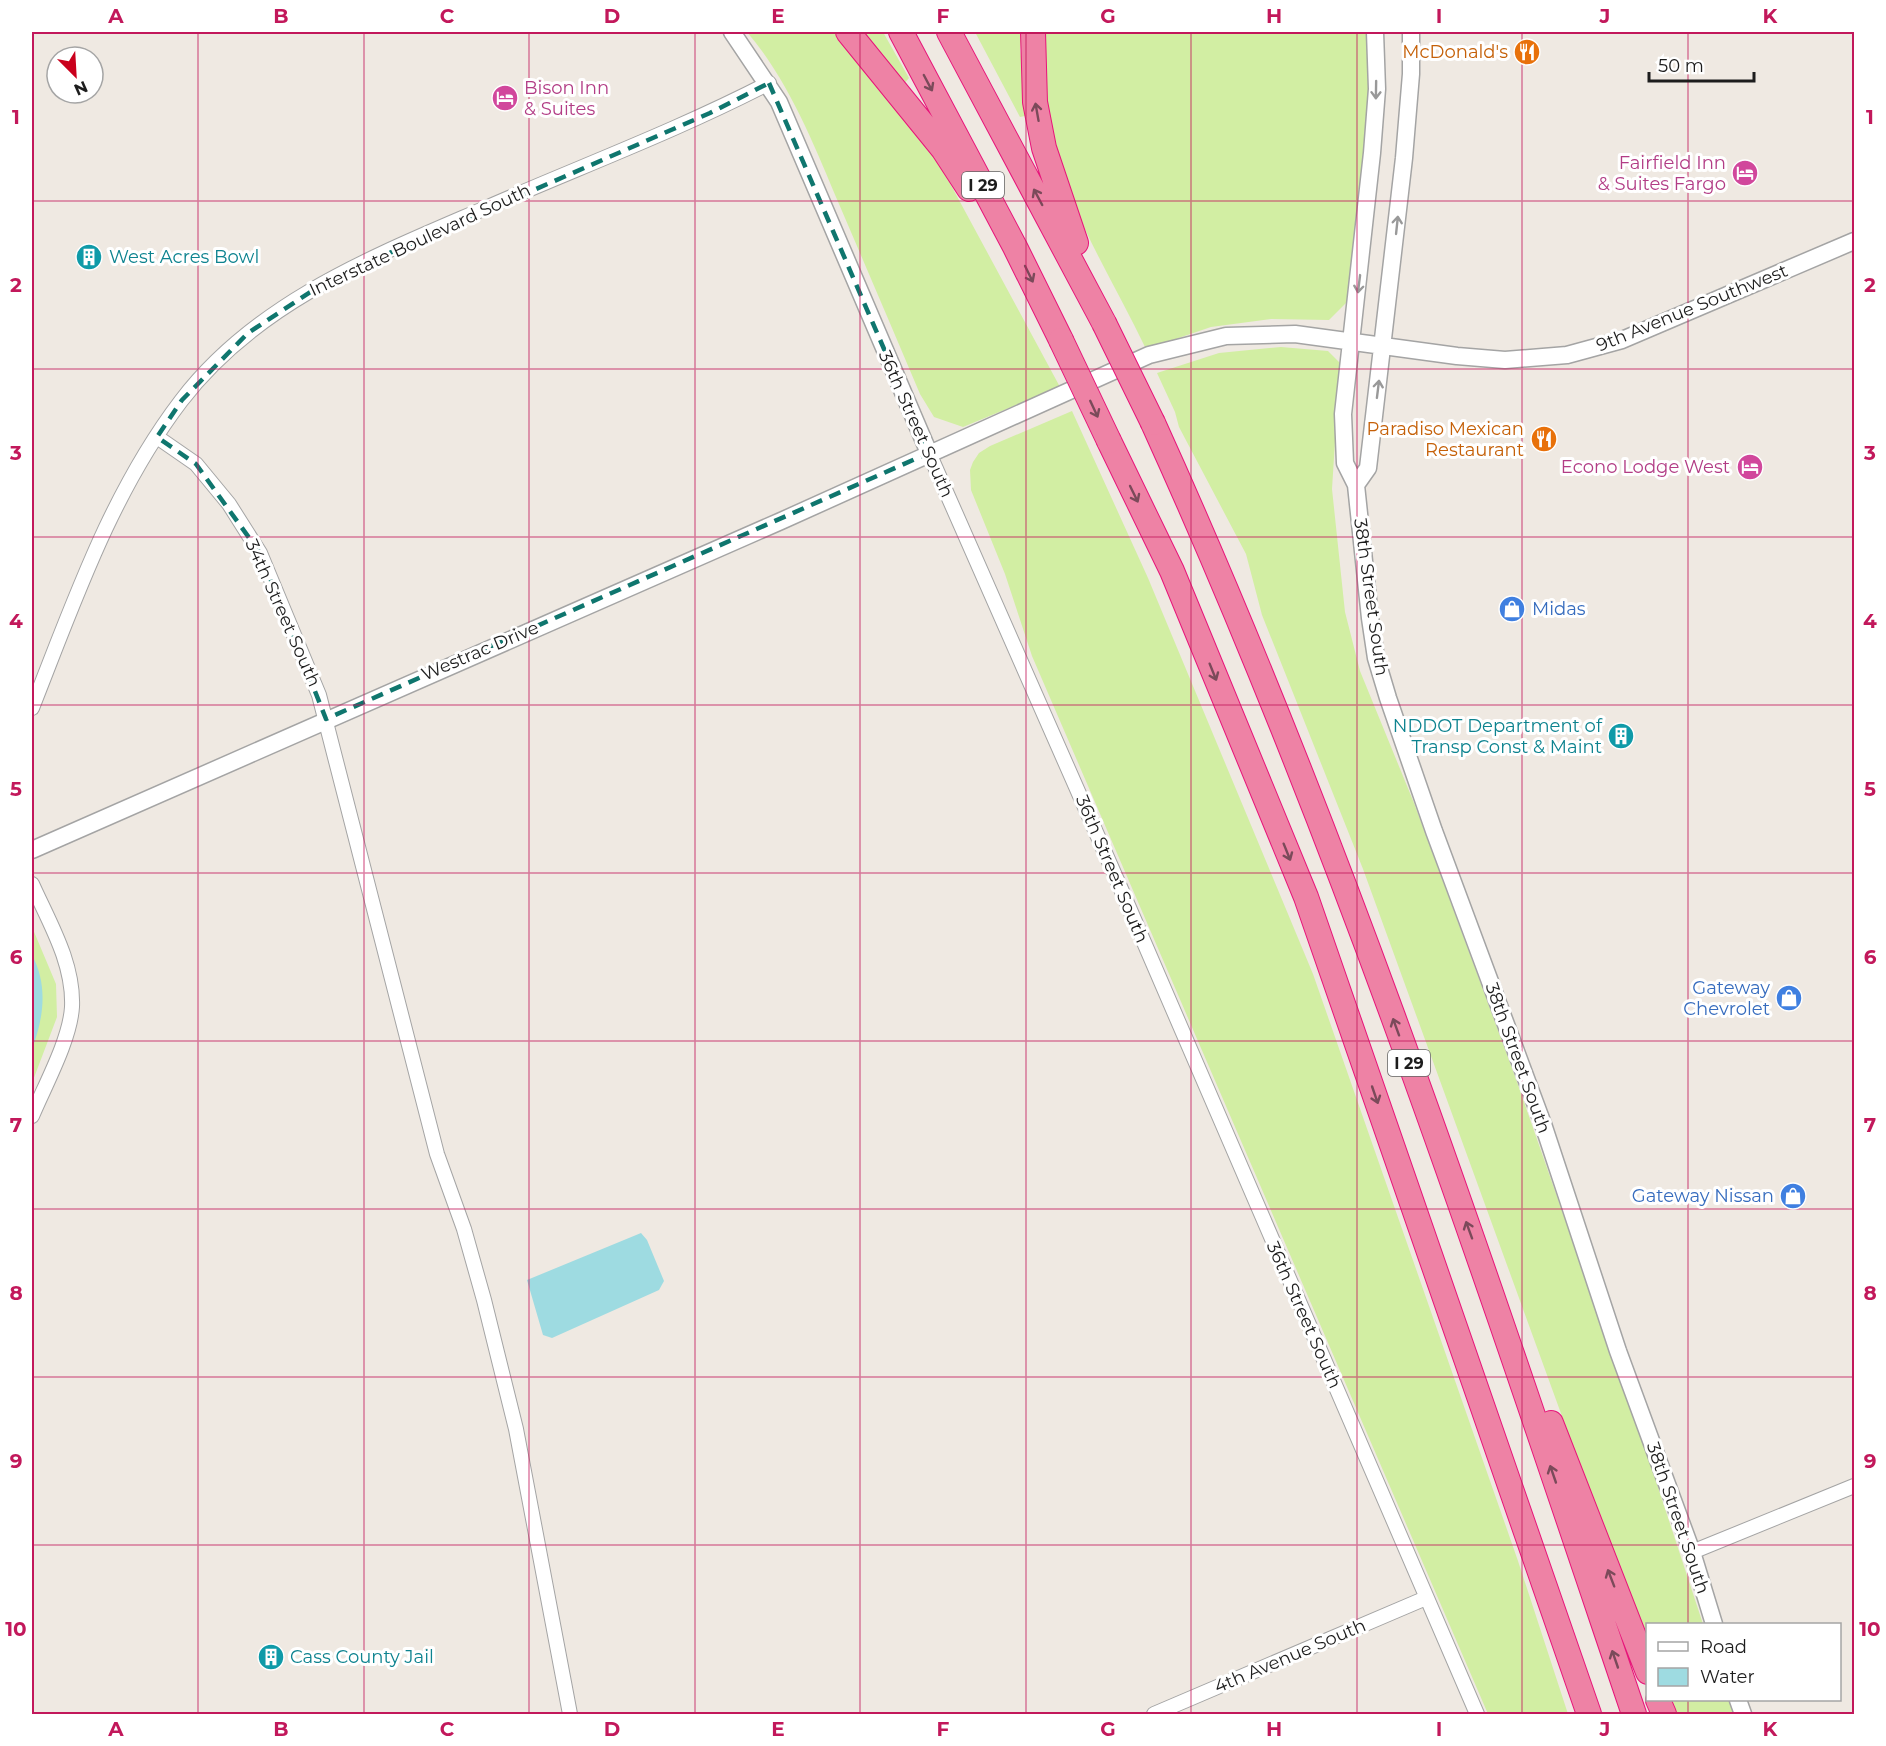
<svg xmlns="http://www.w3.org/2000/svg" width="1886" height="1746" font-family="Montserrat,sans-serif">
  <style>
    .grass { fill: #d2eea3 }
    .water { fill: #9edbe1 }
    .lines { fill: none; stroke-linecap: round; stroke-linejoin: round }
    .minor-casing { stroke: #a4a4a4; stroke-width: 16 }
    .tertiary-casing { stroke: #a4a4a4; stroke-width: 19 }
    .motorway-casing { stroke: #e7157a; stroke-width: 26 }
    .minor { stroke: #fff; stroke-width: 14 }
    .tertiary { stroke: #fff; stroke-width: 16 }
    .motorway { stroke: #ee82a5; stroke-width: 24 }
    .motorway-bridge-casing { stroke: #e7157a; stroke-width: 26; stroke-linecap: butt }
    .motorway-bridge { stroke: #ee82a5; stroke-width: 24 }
    .oneway { stroke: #7b4a5a }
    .oneway2 { stroke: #999 }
    .marked { fill: none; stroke: #0f766e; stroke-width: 4.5; stroke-dasharray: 12 8; stroke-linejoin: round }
    .grid { fill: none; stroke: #c2185b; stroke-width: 1.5; stroke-opacity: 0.55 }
    .labels { text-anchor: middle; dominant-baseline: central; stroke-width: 6; stroke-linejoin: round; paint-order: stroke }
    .shield { fill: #fff; stroke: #616161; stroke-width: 1.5 }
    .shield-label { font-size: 16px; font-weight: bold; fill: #1d1d1d }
    .food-label { font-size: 18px; fill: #c56008; stroke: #fff; text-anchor: end }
    .hotel-label { font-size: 18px; fill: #b23c85; stroke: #fff; text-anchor: end }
    .street-label { font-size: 18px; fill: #1d1d1d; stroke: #fff }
    .culture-label { font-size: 18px; fill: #0d838f; stroke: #fff; text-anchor: start }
    .shop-label { font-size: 18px; fill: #366cbe; stroke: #fff; text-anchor: end }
    .neatline { fill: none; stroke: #c2185b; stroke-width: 2 }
    .grid-label { font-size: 20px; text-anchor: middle; font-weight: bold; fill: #c2185b }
  </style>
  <rect width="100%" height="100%" fill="#efe9e2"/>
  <path class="grass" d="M747 32H838L939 163 1060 387 963 427 934 417 920 394C893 330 866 267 839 204 814 145 789 81 747 32Z
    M863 32H883L909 78 903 85Z
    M975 32H1022L1020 50 1030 115 1020 117Z
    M1045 32H1369L1371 84 1364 169 1347 302 1329 320 1271 319 1211 327 1146 349C1116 286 1075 222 1056 154 1047 119 1043 68 1045 32Z
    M1281 347 1328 351 1340 363 1332 489 1345 612 1360 671 1414 803 1516 1079 1652 1469 1703 1624H1648L1647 1650 1363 869 1262 615 1246 554 1179 427 1175 412 1157 373 1219 353Z
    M1072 411 1148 578 1313 974 1518 1561 1568 1714H1488L1032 656 1005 574 971 490 970 470 973 462 979 453 990 446Z
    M32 927 56 984 57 1017 32 1083Z
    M1666 1700H1729L1735 1714H1672Z"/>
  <path class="water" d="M32 955C48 985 44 1017 32 1049Z
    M641 1233 647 1240 664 1281 659 1290 552 1338 543 1335 527 1280Z"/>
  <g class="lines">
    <defs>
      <path id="minor" d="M157 437 196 464 229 504 260 553 319 695 437 1154 464 1229 484 1300 516 1429 570 1714
        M929 453 1121 889 1477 1714
        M32 708C74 602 111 493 181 401 257 301 377 255 488 207 582 166 678 130 769 83
        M32 884C49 922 74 963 72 1007 70 1040 45 1085 32 1116
        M1692 1552 1854 1486
        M1154 1714 1426 1598"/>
      <path id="tertiary" d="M732 32 779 102 929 453
        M1375 32 1377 89 1372 153 1343 414 1345 463 1356 485 1370 618 1376 658 1388 698 1434 831 1543 1124 1618 1351 1692 1552 1714 1624
        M1356 485 1368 468 1404 158 1411 74V32
        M32 850 781 521 1149 355 1226 336 1295 334 1457 356 1505 360 1567 355 1622 340 1854 241
        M1738 1700 1743 1714"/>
      <path id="motorway" d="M848 32 943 149 969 189
        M901 32 1015 247 1061 340
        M949 32 1104 323
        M1033 32 1035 102 1044 148 1076 243
        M1153 423C1343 841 1487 1279 1634 1714
        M1109 441 1172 571 1306 897 1589 1714
        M1551 1423 1648 1672
        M1658 1700 1664 1714"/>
    </defs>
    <use href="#minor" class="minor-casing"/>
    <use href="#tertiary" class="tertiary-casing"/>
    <use href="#motorway" class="motorway-casing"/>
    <use href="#minor" class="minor"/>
    <use href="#tertiary" class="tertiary"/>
    <use href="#motorway" class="motorway"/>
    <defs>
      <path id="motorway-bridge" d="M1104 323 1153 423
        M1061 340 1109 441"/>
    </defs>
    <use href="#motorway-bridge" class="motorway-bridge-casing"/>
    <use href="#motorway-bridge" class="motorway-bridge"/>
  </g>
  <defs><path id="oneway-shaft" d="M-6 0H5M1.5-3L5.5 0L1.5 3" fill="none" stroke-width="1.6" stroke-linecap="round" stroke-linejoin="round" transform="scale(1.5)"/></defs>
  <g class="oneway">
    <use href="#oneway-shaft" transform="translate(928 83) rotate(62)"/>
    <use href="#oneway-shaft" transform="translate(1037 112) rotate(-100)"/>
    <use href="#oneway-shaft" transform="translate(1038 197) rotate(-118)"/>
    <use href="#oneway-shaft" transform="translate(1029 274) rotate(64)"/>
    <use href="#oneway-shaft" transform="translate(1094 409) rotate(65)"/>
    <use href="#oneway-shaft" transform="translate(1134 494) rotate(64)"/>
    <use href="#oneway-shaft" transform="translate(1213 672) rotate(68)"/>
    <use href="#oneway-shaft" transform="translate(1287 852) rotate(68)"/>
    <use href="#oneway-shaft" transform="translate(1396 1027) rotate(-110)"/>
    <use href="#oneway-shaft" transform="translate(1375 1095) rotate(71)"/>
    <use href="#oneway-shaft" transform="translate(1469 1230) rotate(-110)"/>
    <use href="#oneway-shaft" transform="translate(1553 1474) rotate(-109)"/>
    <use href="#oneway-shaft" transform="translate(1611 1578) rotate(-111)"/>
    <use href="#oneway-shaft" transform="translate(1615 1659) rotate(-109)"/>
  </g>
  <g class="oneway2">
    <use href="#oneway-shaft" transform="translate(1376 90) rotate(91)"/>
    <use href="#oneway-shaft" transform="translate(1397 225) rotate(-84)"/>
    <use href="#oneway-shaft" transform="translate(1359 284) rotate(97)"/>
    <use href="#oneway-shaft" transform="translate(1378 389) rotate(-83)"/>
  </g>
  <path class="marked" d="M769 83 929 453 326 719 260 553 196 464 157 437 182 400 248 333 330 279 710 113Z"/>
  <path class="grid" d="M198 32V1714M364 32V1714M529 32V1714M695 32V1714M860 32V1714M1026 32V1714M1191 32V1714M1357 32V1714M1522 32V1714M1688 32V1624M32 201H1854M32 369H1854M32 537H1854M32 705H1854M32 873H1854M32 1041H1854M32 1209H1854M32 1377H1854M32 1545H1854M1688 1700V1714"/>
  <defs>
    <symbol id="restaurant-disc" viewBox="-11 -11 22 22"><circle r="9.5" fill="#e8710a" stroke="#fff"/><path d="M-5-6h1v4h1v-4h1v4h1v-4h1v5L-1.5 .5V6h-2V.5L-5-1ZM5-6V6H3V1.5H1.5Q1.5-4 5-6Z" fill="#fff"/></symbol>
    <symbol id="hotel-disc" viewBox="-11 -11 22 22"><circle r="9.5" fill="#d1479c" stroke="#fff"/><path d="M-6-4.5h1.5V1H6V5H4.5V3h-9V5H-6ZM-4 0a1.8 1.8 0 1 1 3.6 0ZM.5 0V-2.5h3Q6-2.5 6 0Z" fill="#fff"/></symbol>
    <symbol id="building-disc" viewBox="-11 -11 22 22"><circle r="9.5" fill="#0f9aa8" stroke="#fff"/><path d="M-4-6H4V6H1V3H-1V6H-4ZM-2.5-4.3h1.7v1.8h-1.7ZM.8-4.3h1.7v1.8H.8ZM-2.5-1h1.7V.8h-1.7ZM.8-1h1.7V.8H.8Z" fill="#fff"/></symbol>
    <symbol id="shop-disc" viewBox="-11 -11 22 22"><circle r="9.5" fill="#3f7fe0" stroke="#fff"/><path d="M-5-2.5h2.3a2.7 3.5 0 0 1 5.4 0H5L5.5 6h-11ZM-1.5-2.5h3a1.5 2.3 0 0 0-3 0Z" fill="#fff"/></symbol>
  </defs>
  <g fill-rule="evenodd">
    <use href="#restaurant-disc" x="1512" y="37" width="30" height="30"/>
    <use href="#hotel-disc" x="490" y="83" width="30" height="30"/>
    <use href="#hotel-disc" x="1730" y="158" width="30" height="30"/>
    <use href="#building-disc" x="74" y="242" width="30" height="30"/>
    <use href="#restaurant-disc" x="1529" y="424" width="30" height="30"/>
    <use href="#hotel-disc" x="1735" y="452" width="30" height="30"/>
    <use href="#shop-disc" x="1497" y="594" width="30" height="30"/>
    <use href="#building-disc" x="1606" y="721" width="30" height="30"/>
    <use href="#shop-disc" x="1774" y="983" width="30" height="30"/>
    <use href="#shop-disc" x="1778" y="1181" width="30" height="30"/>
    <use href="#building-disc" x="256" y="1642" width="30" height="30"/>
  </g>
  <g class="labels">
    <g class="shield">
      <rect x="962" y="172" width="42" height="26" rx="4.5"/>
      <rect x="1388" y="1050" width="42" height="26" rx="4.5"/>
    </g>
    <g class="shield-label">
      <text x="983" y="185">I 29</text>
      <text x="1409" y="1063">I 29</text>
    </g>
    <g class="food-label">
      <text x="1508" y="52">McDonald's</text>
      <text x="1524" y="429">Paradiso Mexican<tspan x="1524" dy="21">Restaurant</tspan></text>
    </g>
    <g class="hotel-label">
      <text x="524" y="88" text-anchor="start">Bison Inn<tspan x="524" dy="21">&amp; Suites</tspan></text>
      <text x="1726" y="163">Fairfield Inn<tspan x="1726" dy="21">&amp; Suites Fargo</tspan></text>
      <text x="1730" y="467">Econo Lodge West</text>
    </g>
    <g class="street-label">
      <text transform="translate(420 240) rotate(-25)">Interstate Boulevard South</text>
      <text transform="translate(1692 308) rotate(-22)">9th Avenue Southwest</text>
      <text transform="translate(916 424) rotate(66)">36th Street South</text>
      <text transform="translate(1371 597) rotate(82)">38th Street South</text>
      <text transform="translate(283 613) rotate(66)">34th Street South</text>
      <text transform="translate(480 651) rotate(-23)">Westrac Drive</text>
      <text transform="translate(1112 869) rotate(67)">36th Street South</text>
      <text transform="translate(1518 1058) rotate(70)">38th Street South</text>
      <text transform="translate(1304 1315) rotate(66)">36th Street South</text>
      <text transform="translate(1678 1518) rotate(71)">38th Street South</text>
      <text transform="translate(1290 1656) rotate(-23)">4th Avenue South</text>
    </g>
    <g class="culture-label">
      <text x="109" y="257">West Acres Bowl</text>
      <text x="1602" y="726" text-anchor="end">NDDOT Department of<tspan x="1602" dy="21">Transp Const &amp; Maint</tspan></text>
      <text x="290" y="1657">Cass County Jail</text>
    </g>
    <g class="shop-label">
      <text x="1532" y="609" text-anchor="start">Midas</text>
      <text x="1770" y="988">Gateway<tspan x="1770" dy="21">Chevrolet</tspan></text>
      <text x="1774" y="1196">Gateway Nissan</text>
    </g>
  </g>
  <rect width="1886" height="1746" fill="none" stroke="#ffffff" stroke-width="66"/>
  <rect x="1646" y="1623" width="195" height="78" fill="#ffffff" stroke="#a5a5a5" stroke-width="1.5"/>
  <rect x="1658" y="1642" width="30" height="9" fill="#ffffff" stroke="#a5a5a5" stroke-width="1.5"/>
  <text x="1700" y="1653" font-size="18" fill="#1d1d1d">Road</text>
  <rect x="1658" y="1668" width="30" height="18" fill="#9edbe1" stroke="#a5a5a5" stroke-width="1.5"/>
  <text x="1700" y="1683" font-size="18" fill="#1d1d1d">Water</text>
  <g transform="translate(75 75) rotate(156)"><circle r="28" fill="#ffffff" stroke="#a5a5a5" stroke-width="1.5"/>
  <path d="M0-4.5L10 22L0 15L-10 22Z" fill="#ca001c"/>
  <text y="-9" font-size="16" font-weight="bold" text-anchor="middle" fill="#1d1d1d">N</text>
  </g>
  <path d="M1649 72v9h105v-9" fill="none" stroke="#1d1d1d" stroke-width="3"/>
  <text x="1658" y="72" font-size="18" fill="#1d1d1d" stroke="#ffffff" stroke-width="4.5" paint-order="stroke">50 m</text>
  <rect x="33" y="33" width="1820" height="1680" class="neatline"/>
  <g class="grid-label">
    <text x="116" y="23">A</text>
    <text x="281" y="23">B</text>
    <text x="447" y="23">C</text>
    <text x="612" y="23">D</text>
    <text x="778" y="23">E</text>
    <text x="943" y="23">F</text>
    <text x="1108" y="23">G</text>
    <text x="1274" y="23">H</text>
    <text x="1439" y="23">I</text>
    <text x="1605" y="23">J</text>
    <text x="1770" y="23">K</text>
    <text x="16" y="124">1</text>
    <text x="1870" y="124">1</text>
    <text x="16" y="292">2</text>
    <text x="1870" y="292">2</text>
    <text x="16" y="460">3</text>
    <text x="1870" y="460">3</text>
    <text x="16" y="628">4</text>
    <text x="1870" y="628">4</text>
    <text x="16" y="796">5</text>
    <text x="1870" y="796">5</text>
    <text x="16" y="964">6</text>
    <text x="1870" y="964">6</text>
    <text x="16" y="1132">7</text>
    <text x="1870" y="1132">7</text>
    <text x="16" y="1300">8</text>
    <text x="1870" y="1300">8</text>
    <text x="16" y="1468">9</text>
    <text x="1870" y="1468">9</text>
    <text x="16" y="1636">10</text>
    <text x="1870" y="1636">10</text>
    <text x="116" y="1736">A</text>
    <text x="281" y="1736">B</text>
    <text x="447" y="1736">C</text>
    <text x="612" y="1736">D</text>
    <text x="778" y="1736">E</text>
    <text x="943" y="1736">F</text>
    <text x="1108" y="1736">G</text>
    <text x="1274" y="1736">H</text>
    <text x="1439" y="1736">I</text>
    <text x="1605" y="1736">J</text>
    <text x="1770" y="1736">K</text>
  </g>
</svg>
